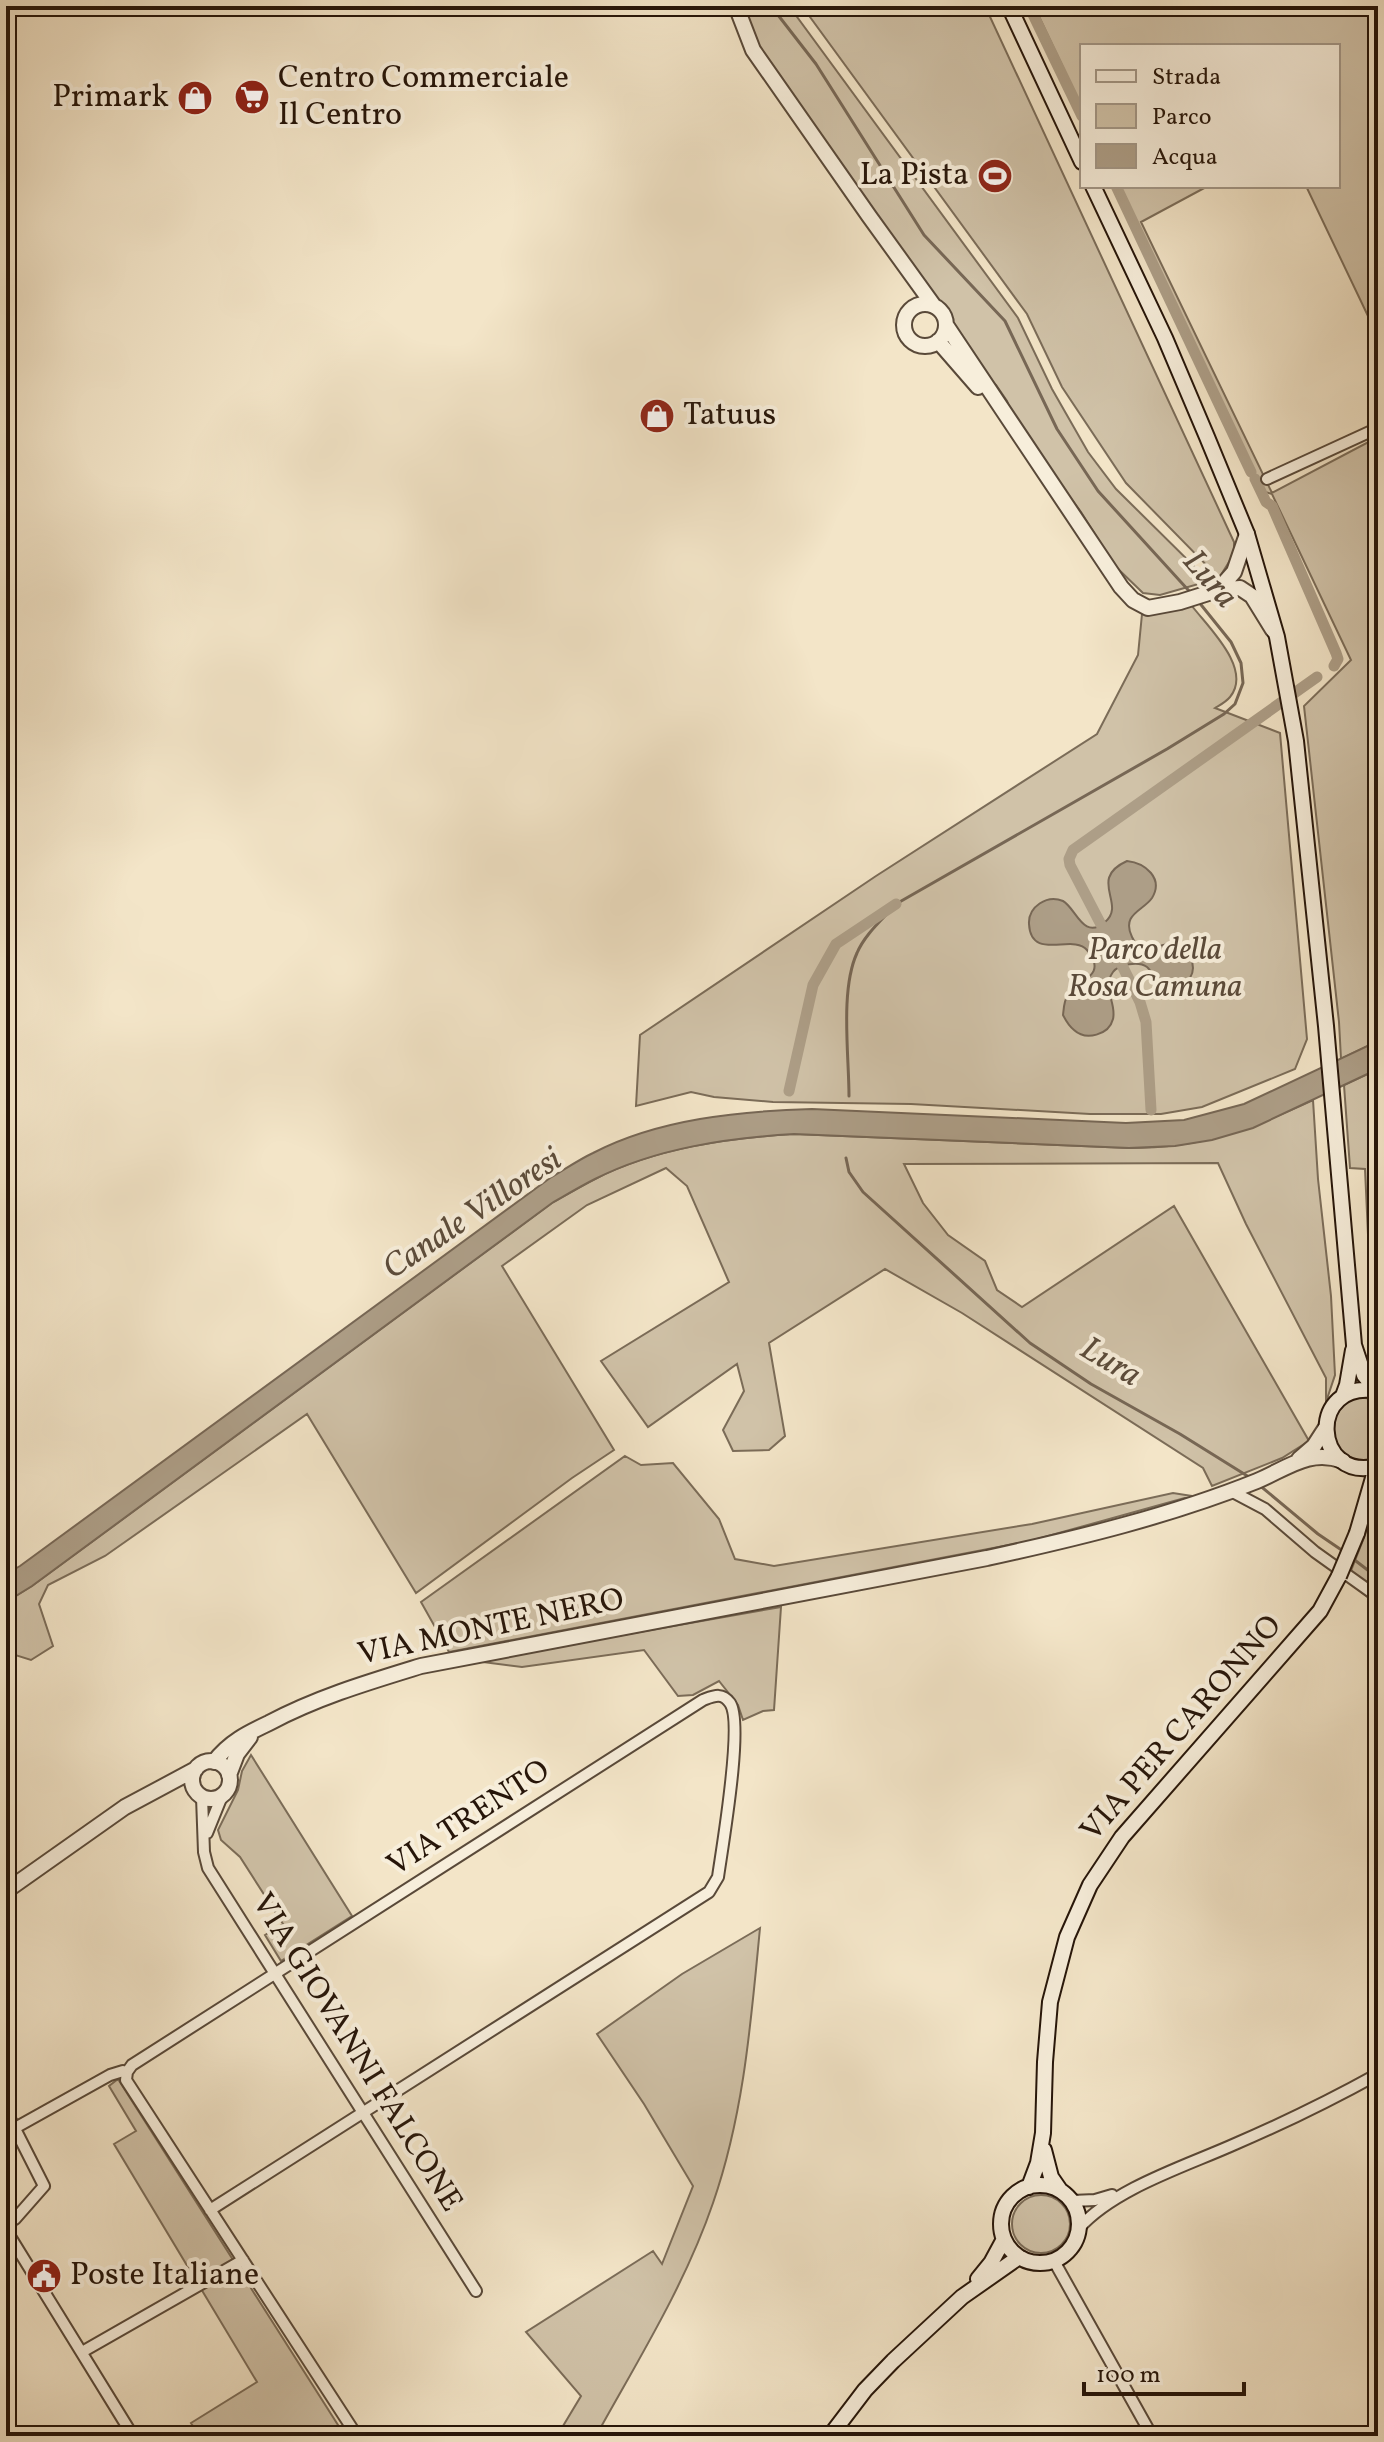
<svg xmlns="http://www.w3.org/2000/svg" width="1384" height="2442" font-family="Vollkorn,serif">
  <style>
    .green { fill: #d0c2a8; stroke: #7b6c58; stroke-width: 2 }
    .water { fill: #ad9e87; stroke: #776755; stroke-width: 2 }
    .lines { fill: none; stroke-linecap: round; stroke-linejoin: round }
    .stream { stroke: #776755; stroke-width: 3 }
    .canal { stroke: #ad9e87; stroke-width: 11 }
    .minor-casing { stroke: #594939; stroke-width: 14 }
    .tertiary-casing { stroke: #594939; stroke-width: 18 }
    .secondary-casing { stroke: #261509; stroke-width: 18 }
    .minor { stroke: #f7eedb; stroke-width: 10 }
    .tertiary { stroke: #f7eedb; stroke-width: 14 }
    .secondary { stroke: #f7eedb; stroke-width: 14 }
    .secondary-bridge-casing { stroke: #261509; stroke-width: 18; stroke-linecap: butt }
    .secondary-bridge { stroke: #f7eedb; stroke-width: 14 }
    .labels { text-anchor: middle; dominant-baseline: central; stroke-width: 8; stroke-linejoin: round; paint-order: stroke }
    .poi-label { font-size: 32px; fill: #261509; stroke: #f7eedb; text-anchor: start }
    .park-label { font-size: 32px; font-style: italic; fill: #594939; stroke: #f7eedb }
    .street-label { font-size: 32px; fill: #261509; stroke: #f7eedb }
    .water-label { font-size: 34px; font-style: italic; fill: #5c4c3b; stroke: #f7eedb }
  </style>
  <rect width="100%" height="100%" fill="#f3e5c8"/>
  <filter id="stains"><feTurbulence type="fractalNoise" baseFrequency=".0025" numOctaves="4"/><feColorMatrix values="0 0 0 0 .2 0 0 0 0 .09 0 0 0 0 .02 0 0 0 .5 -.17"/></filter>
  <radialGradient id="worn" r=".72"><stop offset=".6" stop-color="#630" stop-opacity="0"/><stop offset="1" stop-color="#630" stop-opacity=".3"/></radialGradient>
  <path class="green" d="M741 6H789L1018 318 1052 389 1088 452 1116 489 1209 581 1160 595 1143 593 1115 566 1081 512 1016 425 1007 401 996 385 989 380 757 48Z
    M802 6H985L1234 542V554L1219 578 1126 483 1062 387 1027 314Z
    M1034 6H1378V337L1306 186H1338V46H1082V108Z
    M1119 186H1208L1141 222 1272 493 1378 437V1041L1341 1059 1339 1022 1304 706 1351 660 1272 494 1262 491Z
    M1192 606C1208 627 1253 669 1230 697 1226 702 1220 705 1215 708L1280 733 1307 1039 1295 1069 1202 1107 1161 1114H1090L911 1104 773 1102 714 1097 691 1092 636 1106 640 1035 876 876 1097 734 1138 655 1142 614Z
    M1378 1069V1365L1373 1344 1365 1169 1350 1168 1344 1085Z
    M1313 1100 1318 1179 1331 1296 1335 1375 1326 1402V1378L1246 1224 1218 1163 904 1164 923 1203 948 1235 985 1261 997 1290 1022 1307 1174 1206 1309 1441 1282 1458 1212 1486 1203 1468 962 1313 885 1269 769 1343 785 1436 769 1450 733 1451 723 1430 744 1391 737 1364 648 1427 601 1361 729 1282 687 1186 666 1168 587 1205 502 1266 614 1450 572 1478 416 1593 307 1414 105 1556 48 1585 39 1604 53 1646 31 1660 9 1653 6 1655V1602L32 1586 552 1203C566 1195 581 1186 595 1179 656 1148 728 1138 794 1134L1129 1148C1204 1148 1246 1131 1313 1100Z
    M1359 1397 1378 1400V1458C1333 1473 1314 1412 1359 1397Z
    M625 1456 641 1465 673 1463 719 1519 735 1559 774 1566 1032 1524 1173 1493 1192 1496 1030 1541 449 1652 421 1602Z
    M1378 1489V1605L1347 1581 1365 1535Z
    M781 1607 774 1710 763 1711 743 1720 738 1705 719 1681 693 1695 678 1696 644 1650 522 1667 475 1661Z
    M251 1755 352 1916 281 1961 265 1935 283 1924 240 1857 221 1840 218 1830 238 1790 242 1771Z
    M760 1928C751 2021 744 2114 713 2203 685 2285 638 2360 596 2436H557L581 2396 526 2332 653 2251 662 2264 693 2186 644 2104 597 2034 682 1974Z
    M118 2079 345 2436H199L191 2423 257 2382 114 2144 136 2131 109 2086Z
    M1012 2224a29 29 0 1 1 58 0a29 29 0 1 1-58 0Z"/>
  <path class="water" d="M1127 861C1145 863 1164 878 1152 898 1143 911 1121 914 1132 937 1143 961 1159 941 1174 944 1188 948 1198 965 1190 978 1184 987 1165 990 1158 982 1153 978 1152 971 1147 967 1139 961 1119 964 1113 972 1101 989 1117 1002 1113 1019 1109 1035 1086 1041 1074 1030 1069 1026 1066 1021 1063 1015 1064 1007 1064 999 1070 992 1080 980 1108 975 1087 950 1073 933 1031 962 1029 924 1028 907 1047 894 1063 901 1076 908 1083 941 1105 922 1127 904 1087 879 1127 861Z
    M1378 1041V1069L1253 1128 1212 1140 1175 1146 1129 1148 794 1134C728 1138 656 1148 595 1179 581 1186 566 1195 552 1203L32 1586 6 1602V1574L20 1566 550 1178C564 1170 578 1160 593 1153 658 1119 740 1111 812 1109L1126 1123 1184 1120 1244 1104Z"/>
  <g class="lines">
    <path class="stream" d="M771 6 816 64 924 235 1005 321 1057 429 1098 491 1190 592
      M849 1096C849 1055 840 990 857 953 865 934 883 919 896 904L1167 749 1224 714 1235 704 1243 683 1241 663 1231 642 1198 601
      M846 1158 849 1172 863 1192 1030 1343 1091 1384 1180 1434 1249 1477
      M1258 1484 1318 1534 1343 1551
      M1352 1558 1378 1578"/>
    <path class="canal" d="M1029 6 1082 116
      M1116 186 1251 472
      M1255 479 1266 502 1272 506 1336 653 1338 659 1334 666
      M1108 938 1070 865 1069 859 1073 850 1317 677
      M1116 953 1140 1002 1146 1022 1151 1110
      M789 1091 813 985 836 944 896 904"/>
    <defs>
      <path id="minor" d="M1267 479 1378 428
        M1231 1491 1265 1509 1315 1552 1378 1597
        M202 1797 204 1852 208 1868 476 2291
        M207 1833 222 1796
        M127 2072 126 2080 357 2436
        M6 2111 44 2186 15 2219 6 2224
        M6 2133 110 2075 123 2071 127 2072 132 2065 703 1700C714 1696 722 1692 730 1703 744 1723 722 1848 718 1877L709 1892 210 2210
        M1072 2201 1095 2200 1112 2195
        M1079 2228C1115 2188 1186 2166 1235 2144 1284 2123 1331 2100 1378 2074
        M6 2230 133 2436
        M1054 2261 1152 2436
        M82 2352 243 2260"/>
      <path id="tertiary" d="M736 6 753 50 869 216 934 306
        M904 325a21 21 0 1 1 42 0a21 21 0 1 1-42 0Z
        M946 325 1121 587 1133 600 1148 608 1180 602 1218 590 1240 588 1252 596 1273 630
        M938 341 978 387
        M1218 590 1234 572 1247 534
        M1299 1459 1314 1446 1325 1429
        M192 1780a19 19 0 1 1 38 0a19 19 0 1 1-38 0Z
        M214 1762C229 1742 248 1733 269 1723 318 1697 369 1682 421 1666L987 1558C1078 1538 1170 1516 1257 1481 1286 1469 1310 1448 1343 1461
        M229 1775 237 1754 250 1737
        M6 1891 125 1807 196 1769"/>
      <path id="secondary" d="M1009 6 1082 162
        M1093 186 1165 338 1207 437 1247 534 1277 637 1296 741 1326 1026 1354 1345 1364 1375 1377 1391
        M1378 1391C1306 1378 1313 1484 1378 1466
        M1343 1396 1347 1385 1353 1350
        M1357 1533 1373 1478 1378 1468
        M1044 2150 1051 2177 1060 2190
        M1001 2224a39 39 0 1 1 78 0a39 39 0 1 1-78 0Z
        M1029 2187 1038 2163 1043 2133 1045 2062 1050 2002 1067 1937 1090 1885 1122 1837 1320 1611 1339 1576
        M978 2279 991 2263 1004 2239
        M830 2436 865 2390 893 2361 962 2297 1019 2257"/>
    </defs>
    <use href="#minor" class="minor-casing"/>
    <use href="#tertiary" class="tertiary-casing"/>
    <use href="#secondary" class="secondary-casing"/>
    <use href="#minor" class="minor"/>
    <use href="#tertiary" class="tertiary"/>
    <use href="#secondary" class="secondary"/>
    <defs>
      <path id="secondary-bridge" d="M1339 1576 1357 1533"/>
    </defs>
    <use href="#secondary-bridge" class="secondary-bridge-casing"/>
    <use href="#secondary-bridge" class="secondary-bridge"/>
  </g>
  <defs>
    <symbol id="supermarket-disc" viewBox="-11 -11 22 22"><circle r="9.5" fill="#8f2418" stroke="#f7eedb"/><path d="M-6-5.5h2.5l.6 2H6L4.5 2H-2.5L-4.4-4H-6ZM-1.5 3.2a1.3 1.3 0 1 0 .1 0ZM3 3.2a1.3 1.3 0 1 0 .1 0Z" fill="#fff"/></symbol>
    <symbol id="shop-disc" viewBox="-11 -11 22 22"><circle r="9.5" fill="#8f2418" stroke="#f7eedb"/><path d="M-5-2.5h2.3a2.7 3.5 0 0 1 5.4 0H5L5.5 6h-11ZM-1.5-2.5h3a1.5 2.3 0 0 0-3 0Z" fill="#fff"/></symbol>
    <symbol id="stadium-disc" viewBox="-11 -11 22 22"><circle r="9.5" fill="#8f2418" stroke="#f7eedb"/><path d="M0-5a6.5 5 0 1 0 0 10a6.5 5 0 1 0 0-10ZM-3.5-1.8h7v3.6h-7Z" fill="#fff"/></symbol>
    <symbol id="civic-disc" viewBox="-11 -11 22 22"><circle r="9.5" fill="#8f2418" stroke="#f7eedb"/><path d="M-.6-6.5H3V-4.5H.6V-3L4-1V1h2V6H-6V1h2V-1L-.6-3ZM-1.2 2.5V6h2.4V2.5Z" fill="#fff"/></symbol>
  </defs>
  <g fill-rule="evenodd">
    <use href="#supermarket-disc" x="232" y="77" width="40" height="40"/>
    <use href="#shop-disc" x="175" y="78" width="40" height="40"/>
    <use href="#stadium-disc" x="975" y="156" width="40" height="40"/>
    <use href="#shop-disc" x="637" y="396" width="40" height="40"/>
    <use href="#civic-disc" x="24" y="2256" width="40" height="40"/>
  </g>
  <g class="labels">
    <g class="poi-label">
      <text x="278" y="79">Centro Commerciale<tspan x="278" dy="37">Il Centro</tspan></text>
      <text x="169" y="98" text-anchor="end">Primark</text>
      <text x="969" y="176" text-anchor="end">La Pista</text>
      <text x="683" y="416">Tatuus</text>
      <text x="70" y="2276">Poste Italiane</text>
    </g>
    <g class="park-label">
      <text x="1155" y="951">Parco della<tspan x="1155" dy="37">Rosa Camuna</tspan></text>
    </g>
    <g class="street-label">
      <text transform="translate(491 1628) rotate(-12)">VIA MONTE NERO</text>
      <text transform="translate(1182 1729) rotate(-49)">VIA PER CARONNO</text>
      <text transform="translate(469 1819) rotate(-33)">VIA TRENTO</text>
      <text transform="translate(356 2053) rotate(58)">VIA GIOVANNI FALCONE</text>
    </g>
    <g class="water-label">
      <text transform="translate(1209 580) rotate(49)">Lura</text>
      <text transform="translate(473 1215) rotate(-34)">Canale Villoresi</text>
      <text transform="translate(1110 1363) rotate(31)">Lura</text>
    </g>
  </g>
  <rect width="1384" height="2442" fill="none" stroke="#f3e5c8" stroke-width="32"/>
  <rect x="8" y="8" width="1368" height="2426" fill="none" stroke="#261509" stroke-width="4"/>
  <rect x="16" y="16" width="1352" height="2410" fill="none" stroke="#261509" stroke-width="2"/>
  <rect x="1080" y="44" width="260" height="144" fill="#f7eedb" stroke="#a39787" stroke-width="2"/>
  <rect x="1096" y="70" width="40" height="12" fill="#f7eedb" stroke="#a39787" stroke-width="2"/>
  <text x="1152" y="84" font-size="24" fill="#261509">Strada</text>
  <rect x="1096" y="104" width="40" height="24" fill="#d0c2a8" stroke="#a39787" stroke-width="2"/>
  <text x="1152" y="124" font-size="24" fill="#261509">Parco</text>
  <rect x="1096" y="144" width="40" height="24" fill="#ad9e87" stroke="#a39787" stroke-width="2"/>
  <text x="1152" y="164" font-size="24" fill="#261509">Acqua</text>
  <path d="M1084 2382v12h160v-12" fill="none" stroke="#261509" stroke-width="4"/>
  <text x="1096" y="2382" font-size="24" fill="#261509" stroke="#f7eedb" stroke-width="6" paint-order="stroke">100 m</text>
  <rect width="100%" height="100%" filter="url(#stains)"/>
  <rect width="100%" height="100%" fill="url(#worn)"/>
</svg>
